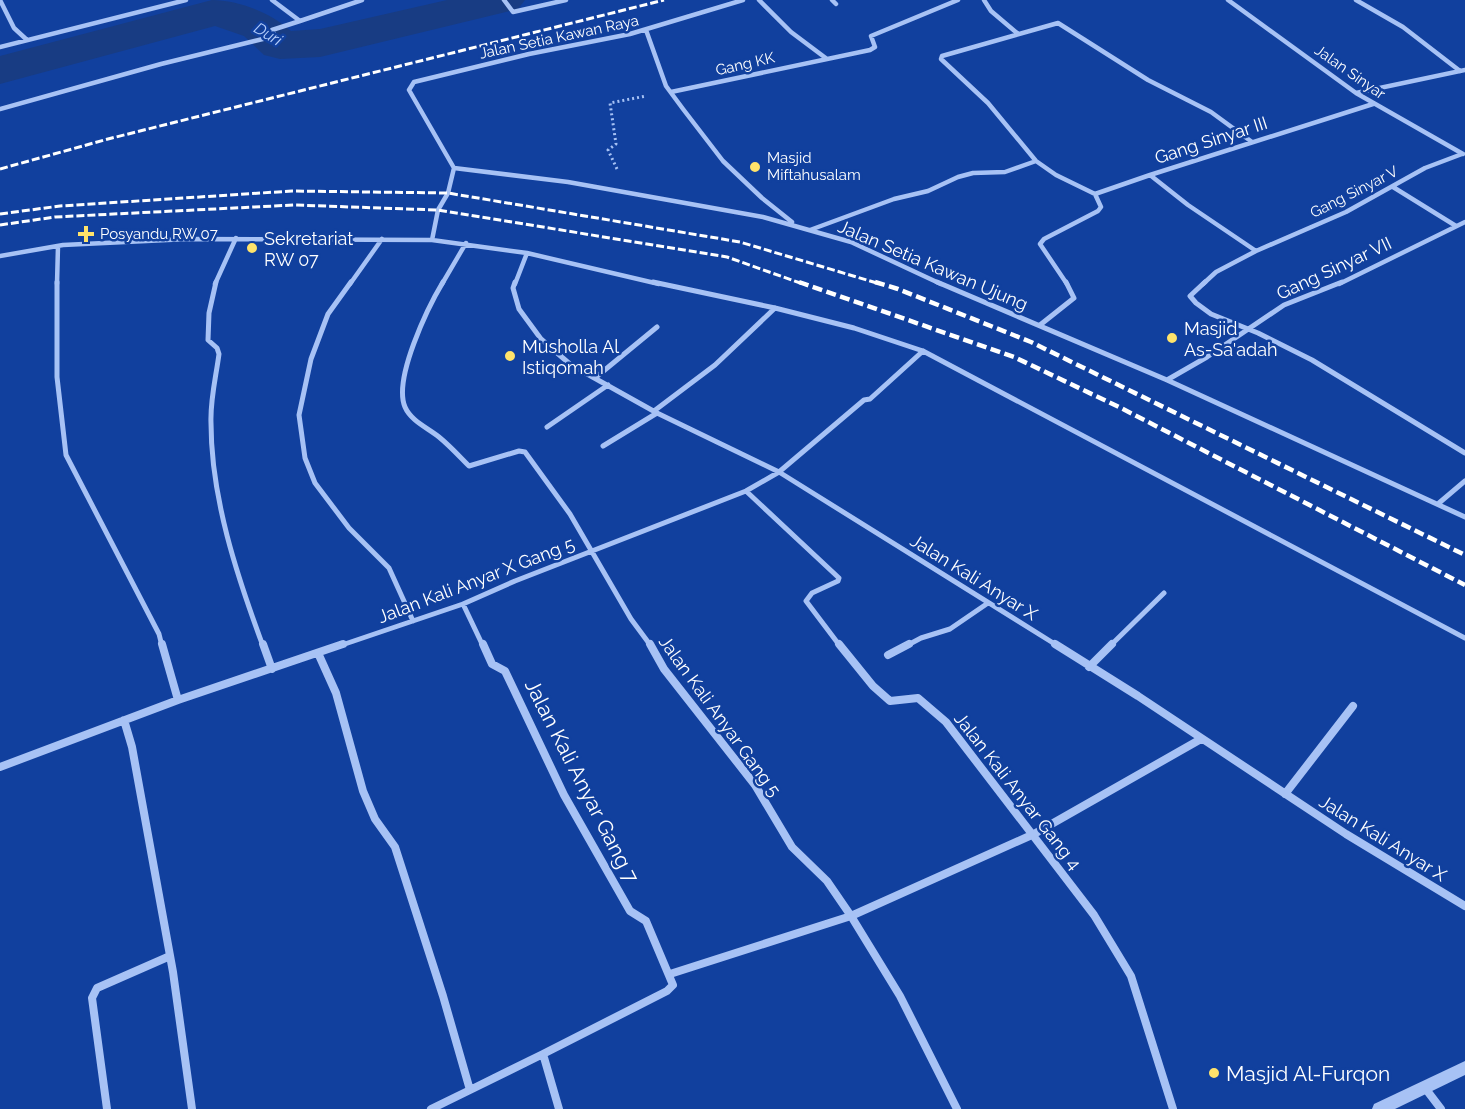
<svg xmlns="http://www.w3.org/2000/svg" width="1465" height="1109" font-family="Raleway,sans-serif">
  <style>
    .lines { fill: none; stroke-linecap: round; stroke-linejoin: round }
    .river { fill: #183c83; fill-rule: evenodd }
    .path { stroke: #a7c2f5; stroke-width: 3; stroke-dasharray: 2 3; stroke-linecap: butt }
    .minor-far2 { stroke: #a7c2f5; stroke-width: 4.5 }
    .minor-far1 { stroke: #a7c2f5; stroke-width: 5 }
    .minor { stroke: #a7c2f5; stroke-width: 8 }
    .tertiary { fill: #a7c2f5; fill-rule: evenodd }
    .rail-far1 { stroke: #fff; stroke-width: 3; stroke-dasharray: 8 3; stroke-linecap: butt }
    .rail { stroke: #fff; stroke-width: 4.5; stroke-dasharray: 10 4.5; stroke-linecap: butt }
    .poi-dot { fill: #ffe36b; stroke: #11409e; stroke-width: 2 }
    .labels { text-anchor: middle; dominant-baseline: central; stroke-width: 5; stroke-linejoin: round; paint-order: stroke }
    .far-street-label { font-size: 15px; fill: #fff; stroke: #11409e }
    .far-poi-label { font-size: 15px; fill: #fff; stroke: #11409e; text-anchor: start }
    .far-water-label { font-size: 16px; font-style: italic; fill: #b4cdfb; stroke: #11409e }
    .street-label { font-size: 18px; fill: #fff; stroke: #11409e }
    .poi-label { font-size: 18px; fill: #fff; stroke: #11409e; text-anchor: start }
    .near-street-label { font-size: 21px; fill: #fff; stroke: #11409e }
    .near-poi-label { font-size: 21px; fill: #fff; stroke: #11409e; text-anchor: start }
  </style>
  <rect width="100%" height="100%" fill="#11409e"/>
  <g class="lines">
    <path class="river" d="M212 0C239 0 271 13 291 31L320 29 447 0H525L518 9 320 57 280 59 264 55 244 36 215 26 0 84V56Z"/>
    <path class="path" d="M617 169 608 150 616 144 610 103 646 96"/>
    <path class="minor-far2" d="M0 0 14 28 27 40
      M272 0 300 21 362 0
      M504 0 513 12 566 0
      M759 0 791 32 827 59
      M832 0 836 4
      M984 0 991 11 1017 33
      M1228 0 1356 93 1463 154
      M1356 0 1403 27 1460 71
      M646 30 666 86 683 109 723 161 762 198 792 222
      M0 47 186 0
      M671 92 870 50 875 47 871 36 958 0
      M1356 93 1465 70
      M0 109 161 64 275 36 272 30 300 21
      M454 168 568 182 763 217 851 242 941 284
      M454 168 409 90 414 82 529 54 630 34 743 0
      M1150 175 1095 194 1056 175 1036 161 988 103 941 59 942 56 1058 23 1148 80 1211 112 1252 142
      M1393 187 1456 226
      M810 230 894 199 928 191 958 177 973 173 1005 172 1036 161
      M432 240 438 210 448 193 454 168
      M1256 251 1188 205 1150 175 1373 104
      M0 256 63 245 188 239 432 240 527 253 659 284
      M57 284 58 246
      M215 284 236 238
      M350 284 382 239
      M442 284 466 243
      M515 284 527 253
      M1067 284 1040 244 1044 239 1098 211 1101 207 1095 194
      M1203 284 1216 272 1256 251 1346 212 1425 168 1462 154
      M1339 284 1465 222"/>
    <path class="minor-far1" d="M57 282V377L66 455 159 634 162 646
      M216 282 209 313 208 340 217 348 219 354C216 377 210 400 211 423 211 498 237 576 263 646
      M351 282 328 314 311 359 299 415 305 458 315 483 349 528 389 568 413 621
      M443 282C428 307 393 379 405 407 411 421 428 428 439 437 450 446 459 456 469 466L519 451 525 452 570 514 631 619 651 646
      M515 282 513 288 519 309 541 339 571 365 657 413 779 472 1058 646
      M653 282 775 308 854 328 923 351 1465 638
      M937 282 1167 380 1465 517
      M1205 282 1190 296 1196 303 1211 314 1258 333 1312 360 1465 453
      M1040 325 1074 298 1066 282
      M595 378 657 327
      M1167 380 1207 357 1284 305 1342 282
      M654 411 715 365 775 308
      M547 427 608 385
      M603 446 657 413
      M746 491 839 578 838 581 812 593 806 601 840 646
      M1439 503 1465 481
      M463 604 483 646
      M339 646 463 604 515 581 746 491 779 472 864 400 870 399 923 351
      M906 646 921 638 950 629 988 603
      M1110 646 1164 593"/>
    <path class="minor" d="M162 644 178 700
      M263 644 272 669
      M483 644 492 664 505 671 564 795 630 911 646 921 673 985 667 991 543 1054 559 1109
      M650 644 664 669 755 785 792 847 827 881 851 916 900 996 957 1109
      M839 644 873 686 890 701 918 698 946 722 1094 915 1131 976 1173 1109
      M1055 644 1138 696 1346 834 1465 906
      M318 653 336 693 363 791 375 819 395 847 443 996 470 1090 431 1109
      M888 655 909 644
      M1089 667 1112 644
      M124 720 132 747 173 972 192 1109
      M0 767 178 700 343 644
      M1285 794 1353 706
      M670 974 851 916 1034 834 1201 739
      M1425 1088 1441 1109
      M470 1090 543 1054
      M107 1109 92 998 97 988 170 956"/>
    <path class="tertiary" d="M1465 1061V1075L1395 1109H1372L1374 1104Z"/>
    <path class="rail-far1" d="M0 169 108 139 664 0
      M0 214 60 206 292 191 448 193 740 242 880 284
      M0 225 55 217 294 205 438 210 727 257 803 284"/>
    <path class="rail" d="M799 282 1014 357 1121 408 1465 585
      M875 282 898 289 1031 342 1465 555"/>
  </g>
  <g class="poi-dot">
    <circle cx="755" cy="167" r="6"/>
    <path d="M83 225h6v6h6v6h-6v6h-6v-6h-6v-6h6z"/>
    <circle cx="252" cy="248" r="6"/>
    <circle cx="1172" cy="338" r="6"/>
    <circle cx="510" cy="356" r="6"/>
    <circle cx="1214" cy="1073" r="6"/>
  </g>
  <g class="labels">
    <g class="far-street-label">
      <text transform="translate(559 37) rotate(-12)">Jalan Setia Kawan Raya</text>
      <text transform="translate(745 64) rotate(-13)">Gang KK</text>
      <text transform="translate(1350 72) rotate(35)">Jalan Sinyar</text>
      <text transform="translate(1354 192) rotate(-27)">Gang Sinyar V</text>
    </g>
    <g class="far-poi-label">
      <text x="767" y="158">Masjid<tspan x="767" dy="17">Miftahusalam</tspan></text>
      <text x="100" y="234">Posyandu RW 07</text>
    </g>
    <g class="far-water-label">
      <text transform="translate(268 34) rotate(31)">Duri</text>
    </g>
    <g class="street-label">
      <text transform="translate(1211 140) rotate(-18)">Gang Sinyar III</text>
      <text transform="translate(933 265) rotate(23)">Jalan Setia Kawan Ujung</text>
      <text transform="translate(1334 268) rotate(-25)">Gang Sinyar VII</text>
      <text transform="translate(974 577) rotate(32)">Jalan Kali Anyar X</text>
      <text transform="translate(476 580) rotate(-21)">Jalan Kali Anyar X Gang 5</text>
      <text transform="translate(720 716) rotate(54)">Jalan Kali Anyar Gang 5</text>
      <text transform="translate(1018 791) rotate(52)">Jalan Kali Anyar Gang 4</text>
      <text transform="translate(1383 838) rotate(32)">Jalan Kali Anyar X</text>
    </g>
    <g class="poi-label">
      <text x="264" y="238">Sekretariat<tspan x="264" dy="21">RW 07</tspan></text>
      <text x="1184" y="328">Masjid<tspan x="1184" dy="21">As-Sa'adah</tspan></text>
      <text x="522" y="346">Musholla Al<tspan x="522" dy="21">Istiqomah</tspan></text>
    </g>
    <g class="near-street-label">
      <text transform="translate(582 781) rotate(63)">Jalan Kali Anyar Gang 7</text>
    </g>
    <g class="near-poi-label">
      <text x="1226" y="1073">Masjid Al-Furqon</text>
    </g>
  </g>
</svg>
